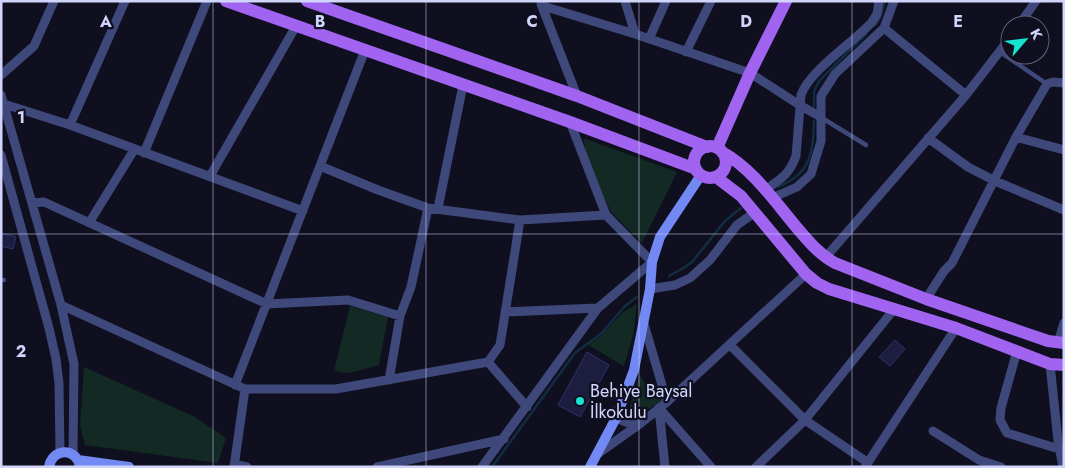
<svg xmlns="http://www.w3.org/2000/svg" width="1065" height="468" font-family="Jost,sans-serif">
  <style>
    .green { fill: #132924 }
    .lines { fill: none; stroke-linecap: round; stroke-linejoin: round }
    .stream { stroke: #122d41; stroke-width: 2.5 }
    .building { fill: #1d1d3f; stroke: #313169 }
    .lane { stroke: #3e487a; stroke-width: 4.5 }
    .street { stroke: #3e487a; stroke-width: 9 }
    .secondary { stroke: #7288f2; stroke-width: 10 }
    .primary { stroke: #a064f0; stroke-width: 12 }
    .grid { fill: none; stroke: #d2d5fb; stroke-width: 1; stroke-opacity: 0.55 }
    .poi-dot { fill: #16e3d0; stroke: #0f0f20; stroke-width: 2 }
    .labels { text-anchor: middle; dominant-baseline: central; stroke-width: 4.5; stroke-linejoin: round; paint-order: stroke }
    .poi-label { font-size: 18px; fill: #d2d5fb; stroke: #0f0f20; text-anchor: start }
    .grid-label { font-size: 16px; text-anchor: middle; font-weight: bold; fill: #d2d5fb; stroke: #0f0f20; stroke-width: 4.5; stroke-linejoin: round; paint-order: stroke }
  </style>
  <rect width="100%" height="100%" fill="#0f0f20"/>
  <path class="green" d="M583 138 677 172 642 243 611 212 590 168Z
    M637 304 633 336 624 366 588 345 600 337 623 312Z
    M350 306 388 317 379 365 349 373 334 371Z
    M84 367 193 416 226 438 218 463 85 445 80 426Z
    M640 375 645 383 651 381 662 402 632 417 628 412Z"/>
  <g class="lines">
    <path class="stream" d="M875 25 880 18 885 1
      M814 106V92L819 81 866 34
      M778 187C811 173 813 154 814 121
      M669 276 685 267 692 262 725 221 741 208
      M492 467 575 353 602 333 625 306 637 297"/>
  </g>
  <path class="building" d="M1 233 16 237 13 249 1 246Z
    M895 340 905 349 890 366 879 357Z
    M587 352 609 365 580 417 558 405Z"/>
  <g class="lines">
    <path class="lane" d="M1000 52 1047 84
      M822 118 866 145
      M1 280H4"/>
    <path class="street" d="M625 1 635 34
      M541 4 577 96
      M543 6 635 34 750 73 801 106 821 117
      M1019 25 1036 1
      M884 28 966 95
      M649 39 666 1
      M686 52 711 1
      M1 75 34 46 54 1
      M1 95 61 305 74 364 73 454
      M4 104 70 125 303 211
      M70 125 125 1
      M1016 137 1047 84 1053 82 1064 83
      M928 138 968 167 995 181 1064 210
      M144 153 207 1
      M1 155 49 328 56 359 59 383 60 452
      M320 166 378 190 428 208 520 220 606 215
      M210 176 296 26
      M765 190C781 179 789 175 796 156L801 95C810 70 853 43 872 22L877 14 879 1
      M772 198 797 187 811 174 821 141V96L835 74 884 28 894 1
      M32 203 44 202 267 304 348 300 400 316
      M438 208 463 85
      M89 223 134 150
      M825 258 966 95 1010 38
      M650 289 675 285 690 278 710 260 737 225 754 213
      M926 299 944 271 952 263 1016 137 1064 150
      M61 305 245 389H336L488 362 500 345 520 220
      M505 312 598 308
      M644 324 667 402
      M1058 343 1064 323
      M730 345 805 420 867 462
      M1017 351 1001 408 1000 420 1007 433 1059 449
      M488 362 527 407
      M1050 364 1058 441 1063 467
      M389 380 400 316 411 287 428 208
      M235 385 365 50
      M659 408 711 467
      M659 408 665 467
      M616 418 631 424 641 423
      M933 431 979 460 1001 467
      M596 455 641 423 667 402 806 274
      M234 464 247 467
      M234 467 245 389
      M377 467 504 439
      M482 467 598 308 652 262 606 215 570 122
      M756 467 805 420 895 308
      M865 467 956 328"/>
    <path class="secondary" d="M78 460 129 467
      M49 467C52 448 76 447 80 466
      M590 467 616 418 634 370 650 289 652 262 660 237 701 175"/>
    <path class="primary" d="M226 1 570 122 696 169
      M307 1 577 96 707 147
      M694 162a16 16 0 1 1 32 0a16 16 0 1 1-32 0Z
      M717 148 750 73 786 1
      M722 152C753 169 775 202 798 229 809 242 820 255 835 263L926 299 1048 341 1064 343
      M716 177 741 196 806 274 817 283 829 289 956 328 1050 364 1064 365"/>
  </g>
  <path class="grid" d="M213 1V467M426 1V467M639 1V467M852 1V467M1 234H1064"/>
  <circle class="poi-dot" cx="580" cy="401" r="5"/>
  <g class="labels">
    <g class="poi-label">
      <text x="590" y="391">Behiye Baysal<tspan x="590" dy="21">İlkokulu</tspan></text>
    </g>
  </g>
  <g class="grid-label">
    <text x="106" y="27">A</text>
    <text x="320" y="27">B</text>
    <text x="532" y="27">C</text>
    <text x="746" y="27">D</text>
    <text x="958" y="27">E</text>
    <text x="21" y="123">1</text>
    <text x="21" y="357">2</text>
  </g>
  <rect width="1065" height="468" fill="none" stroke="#d2d5fb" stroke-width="5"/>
  <g transform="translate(1025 40) rotate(62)"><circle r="24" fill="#0f0f20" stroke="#5d5e78"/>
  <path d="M0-4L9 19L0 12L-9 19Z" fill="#16e3d0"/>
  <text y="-8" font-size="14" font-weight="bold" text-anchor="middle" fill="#d2d5fb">K</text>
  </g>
</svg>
